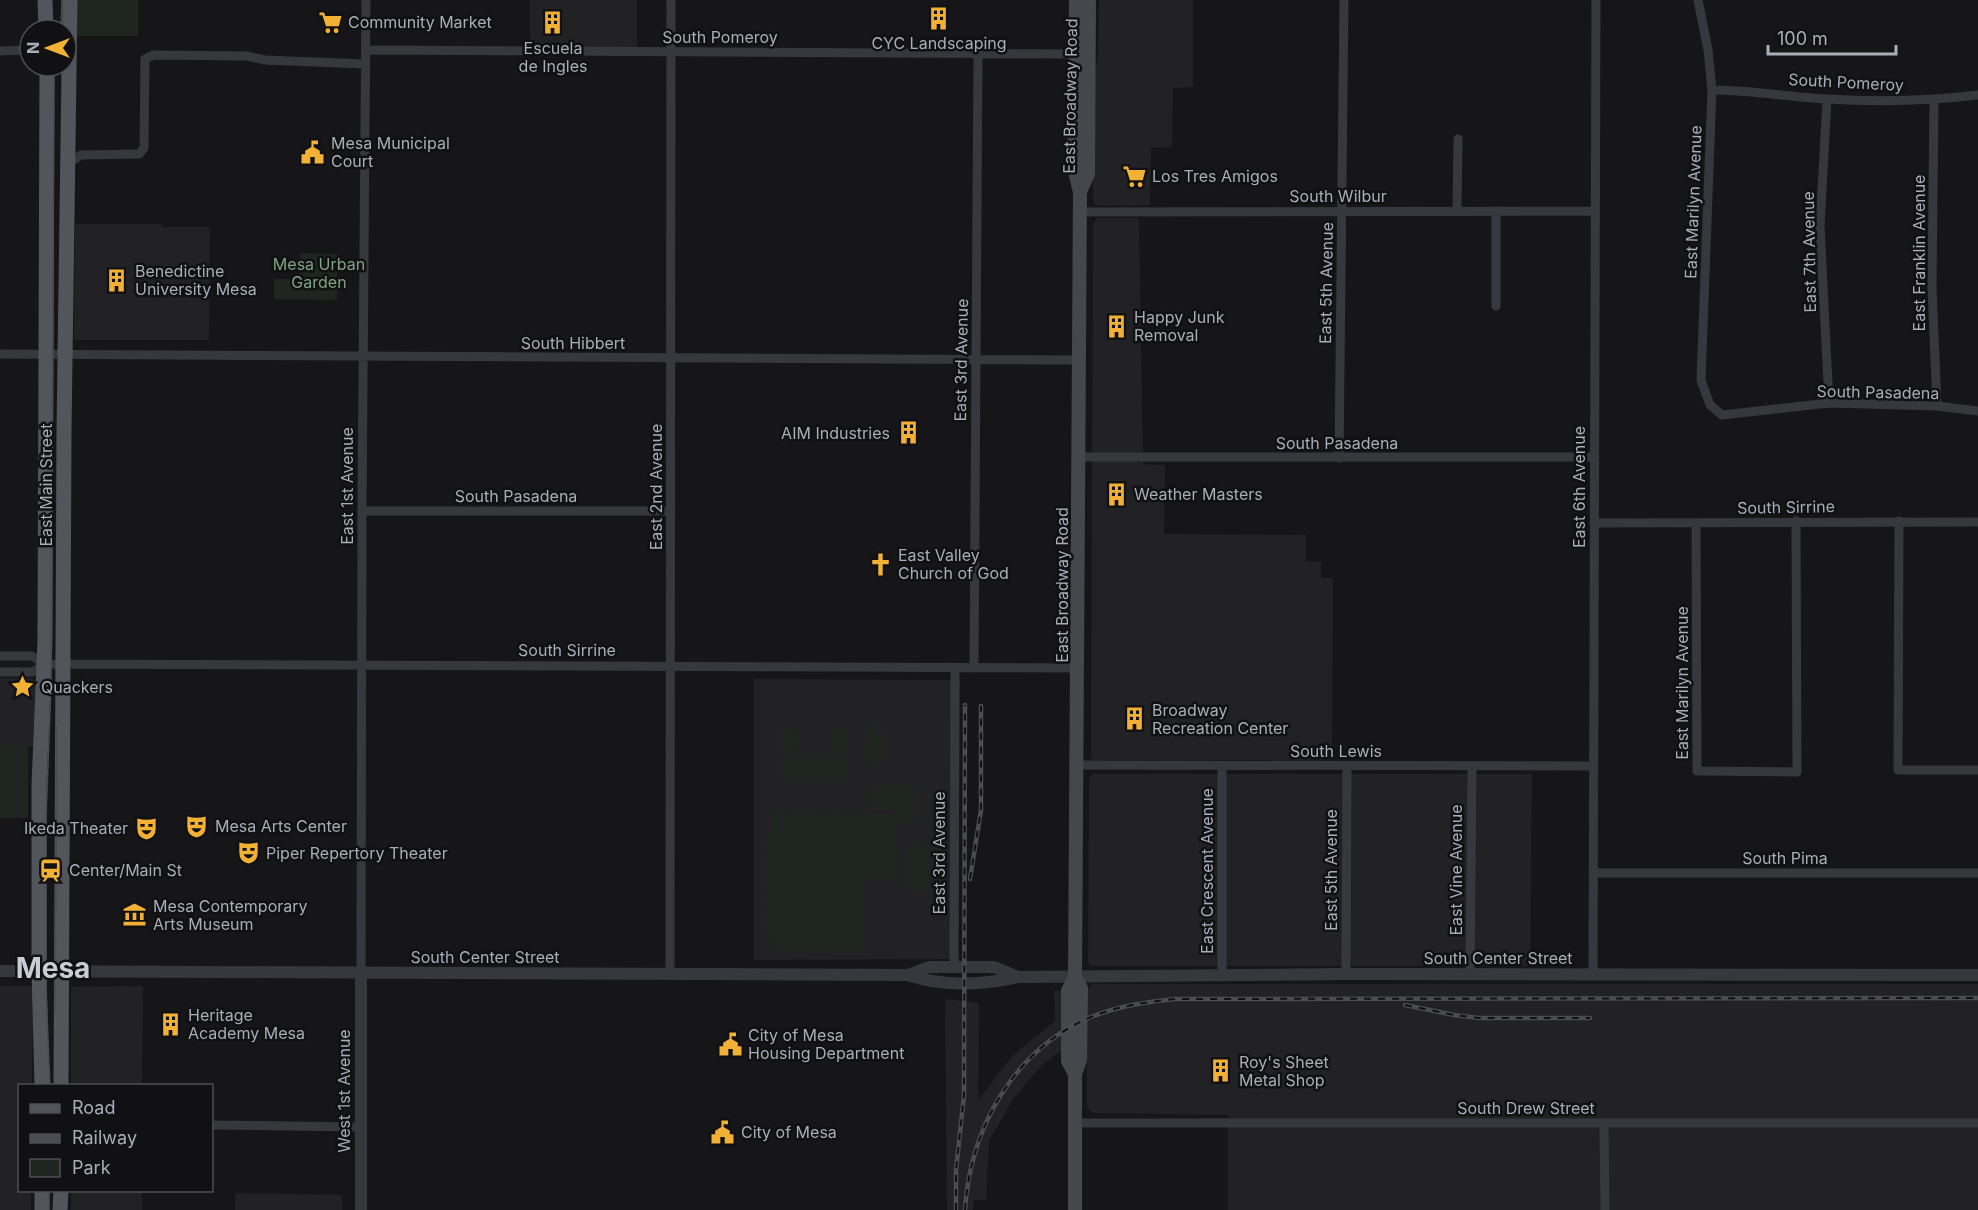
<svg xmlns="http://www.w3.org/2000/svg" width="1978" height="1210" font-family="Inter,sans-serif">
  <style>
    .built { fill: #222225 }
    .green { fill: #1e261f }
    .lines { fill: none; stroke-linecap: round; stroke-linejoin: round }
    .minor { stroke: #37383d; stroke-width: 9 }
    .tertiary { stroke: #37383d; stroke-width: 12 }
    .secondary { stroke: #45474d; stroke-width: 14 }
    .primary { stroke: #53555c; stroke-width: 15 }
    .tram { stroke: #4a4c52; stroke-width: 1.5 }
    .rail-casing { stroke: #4a4c52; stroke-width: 4.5 }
    .rail { stroke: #111113; stroke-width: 2; stroke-dasharray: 7; stroke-linecap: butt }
    .labels { text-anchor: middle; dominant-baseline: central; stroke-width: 5; stroke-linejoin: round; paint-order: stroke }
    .poi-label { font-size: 16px; fill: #a8adb8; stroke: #111113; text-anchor: start }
    .street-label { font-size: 16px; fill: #a8adb8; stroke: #111113 }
    .park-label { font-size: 16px; fill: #7fa381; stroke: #111113 }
    .town-label { font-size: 28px; font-weight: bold; fill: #c9ccd4; stroke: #111113 }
  </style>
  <rect width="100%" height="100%" fill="#161618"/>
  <path class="built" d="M530 0H637V52L530 51Z
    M1099 0H1193V87L1173 88 1172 147 1151 148 1150 205 1099 206 1095 204 1093 198 1094 85 1098 53Z
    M1097 218H1139L1143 464 1165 465 1164 534 1306 535V561L1321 562V578H1333L1332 760H1094L1091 758 1093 224Z
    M75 224H161L162 227H210L209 340H74Z
    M0 678H31L38 683 37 747H0Z
    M754 679 960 680 958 959 754 960Z
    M1093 774H1532L1530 966H1091L1088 962 1089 779Z
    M1092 984H1978V1210H1228V1115L1092 1113 1087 1107V1036L1075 1040 1041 1066 1013 1099 989 1141 986 1200H974L973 1210H947L945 999 979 1003 978 1100 1012 1056 1055 1021 1054 991H1087Z
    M0 986H33L32 1085 20 1086V1190L31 1191V1210H0Z
    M143 986 142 1085H71V987Z
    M71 1191H142V1210H71Z
    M235 1193 342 1195V1210H235Z"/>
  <path class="green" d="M77 0H138V36H77Z
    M300 253 337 254V300L274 299V279H299Z
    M867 726H882V764H866Z
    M781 729H800L799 751H781Z
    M830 729H849V751H831Z
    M0 747H28V818H0Z
    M781 756 849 757V779H781Z
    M872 787H916V821H895V876H864L863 950 771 949V942L765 936 766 837 769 832H772V813L895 814V809H874V806L872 805Z
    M907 845 930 846 929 890H906Z"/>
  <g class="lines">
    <path class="minor" d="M1698 0 1708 50 1712 90 1701 380 1710 405 1722 415 1829 403 1937 406 1978 411
      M366 50 1075 54
      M0 51 30 50
      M1712 90C1751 90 1788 97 1827 99 1877 102 1928 101 1978 95
      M1827 99 1820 226 1829 403
      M1934 100 1932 287 1937 406
      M68 167 72 161 81 155 139 154 144 148 145 59 153 55 247 56 265 60 365 64
      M1457 211 1458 139
      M1496 211V306
      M1080 212 1595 211
      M0 354 1081 360
      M1080 457H1595
      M1339 458 1344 0
      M362 511H671
      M1899 521 1898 770H1978
      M1594 523 1978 522
      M1696 523 1697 771 1797 772 1796 521
      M0 656H32L45 664 1078 668
      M974 668 978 53
      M0 672H32L45 664
      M1077 765 1593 766
      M1593 873H1978
      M954 967 955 668
      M361 973 362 511 366 0
      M670 974 671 0
      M1346 974 1347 766
      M1593 974 1596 0
      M1222 975V766
      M1470 975 1472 766
      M1075 1123H1978
      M1604 1123 1605 1210
      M212 1125 361 1127"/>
    <path class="tertiary" d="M0 971 908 975C943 987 982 985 1018 977L1346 974 1978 975
      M908 975 929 967H994L1018 977
      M361 1210V973"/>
    <path class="secondary" d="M1080 192 1088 174 1089 0
      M1075 1074 1068 1061V991L1075 977
      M1075 1210V1074L1080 1060 1081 988 1075 977 1080 192 1074 168 1076 0"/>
    <path class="primary" d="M45 0 46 30
      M42 1086 39 971V785L45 641 47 66
      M61 1086 64 431 70 0
      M42 1190V1210
      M60 1210 61 1190"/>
    <path class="tram" d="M61 30 62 0
      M55 1011 57 726
      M50 1086 46 994V817L51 685 54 66
      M49 1210V1190"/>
    <defs>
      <path id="rail" d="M970 879 981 810V706
        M1405 1005 1454 1015 1479 1018H1590
        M956 1210V1170L964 1095 965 705
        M965 1210C970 1129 1013 1050 1091 1017 1118 1006 1146 1002 1176 999L1978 998"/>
    </defs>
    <use href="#rail" class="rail-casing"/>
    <use href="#rail" class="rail"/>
  </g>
  <defs>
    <symbol id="building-bare" viewBox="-9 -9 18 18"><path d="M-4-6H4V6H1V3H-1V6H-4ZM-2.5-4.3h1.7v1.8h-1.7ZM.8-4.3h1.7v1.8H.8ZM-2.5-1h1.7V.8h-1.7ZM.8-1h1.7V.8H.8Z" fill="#f2b134" stroke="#111113" stroke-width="2.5" paint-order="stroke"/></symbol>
    <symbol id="supermarket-bare" viewBox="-9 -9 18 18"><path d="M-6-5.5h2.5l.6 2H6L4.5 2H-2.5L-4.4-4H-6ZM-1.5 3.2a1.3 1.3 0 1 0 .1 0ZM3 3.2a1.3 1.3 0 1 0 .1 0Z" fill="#f2b134" stroke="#111113" stroke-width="2.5" paint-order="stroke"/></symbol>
    <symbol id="civic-bare" viewBox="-9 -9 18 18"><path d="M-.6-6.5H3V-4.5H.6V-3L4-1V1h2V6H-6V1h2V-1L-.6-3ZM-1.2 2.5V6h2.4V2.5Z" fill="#f2b134" stroke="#111113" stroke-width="2.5" paint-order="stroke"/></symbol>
    <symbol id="church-bare" viewBox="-9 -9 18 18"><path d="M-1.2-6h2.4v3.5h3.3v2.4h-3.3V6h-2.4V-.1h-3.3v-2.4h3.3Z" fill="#f2b134" stroke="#111113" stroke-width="2.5" paint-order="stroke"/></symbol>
    <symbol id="sight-bare" viewBox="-9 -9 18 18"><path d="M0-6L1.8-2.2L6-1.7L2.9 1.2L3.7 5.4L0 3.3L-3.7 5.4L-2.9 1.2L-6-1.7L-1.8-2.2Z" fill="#f2b134" stroke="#111113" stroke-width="2.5" paint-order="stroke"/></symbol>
    <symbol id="theatre-bare" viewBox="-9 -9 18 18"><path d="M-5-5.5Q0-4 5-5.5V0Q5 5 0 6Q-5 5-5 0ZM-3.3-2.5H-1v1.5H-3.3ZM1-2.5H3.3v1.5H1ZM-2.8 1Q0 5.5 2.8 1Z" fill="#f2b134" stroke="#111113" stroke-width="2.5" paint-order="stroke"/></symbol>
    <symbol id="station-bare" viewBox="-9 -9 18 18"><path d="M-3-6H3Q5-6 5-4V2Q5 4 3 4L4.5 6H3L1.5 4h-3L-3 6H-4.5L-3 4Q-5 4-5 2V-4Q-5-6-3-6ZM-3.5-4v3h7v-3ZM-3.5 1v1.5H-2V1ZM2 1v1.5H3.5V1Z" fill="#f2b134" stroke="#111113" stroke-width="2.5" paint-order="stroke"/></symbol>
    <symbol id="museum-bare" viewBox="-9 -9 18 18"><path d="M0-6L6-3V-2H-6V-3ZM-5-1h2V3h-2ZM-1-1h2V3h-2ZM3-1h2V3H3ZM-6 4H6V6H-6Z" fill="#f2b134" stroke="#111113" stroke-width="2.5" paint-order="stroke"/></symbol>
  </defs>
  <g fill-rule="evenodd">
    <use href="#building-bare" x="922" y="2" width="33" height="33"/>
    <use href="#supermarket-bare" x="314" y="6" width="33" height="33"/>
    <use href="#building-bare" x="536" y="6" width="33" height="33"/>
    <use href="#civic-bare" x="296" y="136" width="33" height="33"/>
    <use href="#supermarket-bare" x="1118" y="160" width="33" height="33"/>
    <use href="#building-bare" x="100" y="264" width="33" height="33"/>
    <use href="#building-bare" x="1100" y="310" width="33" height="33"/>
    <use href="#building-bare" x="892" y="416" width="33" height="33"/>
    <use href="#building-bare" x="1100" y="478" width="33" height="33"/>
    <use href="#church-bare" x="864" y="548" width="33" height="33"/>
    <use href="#sight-bare" x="6" y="670" width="33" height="33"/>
    <use href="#building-bare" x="1118" y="702" width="33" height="33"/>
    <use href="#theatre-bare" x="180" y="810" width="33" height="33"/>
    <use href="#theatre-bare" x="130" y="812" width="33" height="33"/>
    <use href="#theatre-bare" x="232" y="836" width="33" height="33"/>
    <use href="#station-bare" x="34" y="854" width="33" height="33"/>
    <use href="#museum-bare" x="118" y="898" width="33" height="33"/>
    <use href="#building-bare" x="154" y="1008" width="33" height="33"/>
    <use href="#civic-bare" x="714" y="1028" width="33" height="33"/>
    <use href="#building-bare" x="1204" y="1054" width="33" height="33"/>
    <use href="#civic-bare" x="706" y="1116" width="33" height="33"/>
  </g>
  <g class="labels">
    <g class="poi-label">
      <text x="348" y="22">Community Market</text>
      <text x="939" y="43" text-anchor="middle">CYC Landscaping</text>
      <text x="553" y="48" text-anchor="middle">Escuela<tspan x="553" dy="18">de Ingles</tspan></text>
      <text x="331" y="143">Mesa Municipal<tspan x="331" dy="18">Court</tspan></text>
      <text x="1152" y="176">Los Tres Amigos</text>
      <text x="135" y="271">Benedictine<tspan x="135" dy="18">University Mesa</tspan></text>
      <text x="1134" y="317">Happy Junk<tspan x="1134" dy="18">Removal</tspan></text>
      <text x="890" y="433" text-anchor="end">AIM Industries</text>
      <text x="1134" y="494">Weather Masters</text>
      <text x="898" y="555">East Valley<tspan x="898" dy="18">Church of God</tspan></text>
      <text x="41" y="687">Quackers</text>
      <text x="1152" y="710">Broadway<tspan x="1152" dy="18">Recreation Center</tspan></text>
      <text x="215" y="826">Mesa Arts Center</text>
      <text x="128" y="828" text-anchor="end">Ikeda Theater</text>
      <text x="266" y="853">Piper Repertory Theater</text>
      <text x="69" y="870">Center/Main St</text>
      <text x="153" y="906">Mesa Contemporary<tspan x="153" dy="18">Arts Museum</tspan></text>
      <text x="188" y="1015">Heritage<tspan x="188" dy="18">Academy Mesa</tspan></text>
      <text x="748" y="1035">City of Mesa<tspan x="748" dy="18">Housing Department</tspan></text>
      <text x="1239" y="1062">Roy's Sheet<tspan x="1239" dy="18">Metal Shop</tspan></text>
      <text x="741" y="1132">City of Mesa</text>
    </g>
    <g class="street-label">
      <text x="720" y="37">South Pomeroy</text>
      <text transform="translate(1846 82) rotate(3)">South Pomeroy</text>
      <text transform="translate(1070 96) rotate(-89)">East Broadway Road</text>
      <text x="1338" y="196">South Wilbur</text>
      <text transform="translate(1693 202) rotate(-88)">East Marilyn Avenue</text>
      <text transform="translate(1809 252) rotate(-91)">East 7th Avenue</text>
      <text transform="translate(1919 253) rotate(-90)">East Franklin Avenue</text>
      <text transform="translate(1326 283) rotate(-89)">East 5th Avenue</text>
      <text x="573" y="343">South Hibbert</text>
      <text transform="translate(961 360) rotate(-89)">East 3rd Avenue</text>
      <text transform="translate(1878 392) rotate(1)">South Pasadena</text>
      <text x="1337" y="443">South Pasadena</text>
      <text transform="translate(46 485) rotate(-90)">East Main Street</text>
      <text transform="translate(347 486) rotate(-90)">East 1st Avenue</text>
      <text transform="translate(656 487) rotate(-90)">East 2nd Avenue</text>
      <text transform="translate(1579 487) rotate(-90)">East 6th Avenue</text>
      <text x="516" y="496">South Pasadena</text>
      <text transform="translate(1786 507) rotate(-1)">South Sirrine</text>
      <text transform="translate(1062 585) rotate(-90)">East Broadway Road</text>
      <text x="567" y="650">South Sirrine</text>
      <text transform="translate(1682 683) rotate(-90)">East Marilyn Avenue</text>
      <text x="1336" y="751">South Lewis</text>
      <text transform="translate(939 853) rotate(-90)">East 3rd Avenue</text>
      <text x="1785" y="858">South Pima</text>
      <text transform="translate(1331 870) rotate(-90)">East 5th Avenue</text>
      <text transform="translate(1456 870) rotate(-90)">East Vine Avenue</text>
      <text transform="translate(1207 871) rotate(-90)">East Crescent Avenue</text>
      <text x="485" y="957">South Center Street</text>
      <text x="1498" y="958">South Center Street</text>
      <text transform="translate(344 1091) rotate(-90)">West 1st Avenue</text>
      <text x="1526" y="1108">South Drew Street</text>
    </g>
    <g class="park-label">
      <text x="319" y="264">Mesa Urban<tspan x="319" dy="18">Garden</tspan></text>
    </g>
    <g class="town-label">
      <text x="53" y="968">Mesa</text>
    </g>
  </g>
  <rect x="18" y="1084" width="195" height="108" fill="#111113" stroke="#4d4f55" stroke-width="1.5"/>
  <rect x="30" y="1104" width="30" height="9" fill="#53555c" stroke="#4d4f55" stroke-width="1.5"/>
  <text x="72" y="1114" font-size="18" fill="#a8adb8">Road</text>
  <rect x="30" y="1134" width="30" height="9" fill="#4a4c52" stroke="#4d4f55" stroke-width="1.5"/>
  <text x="72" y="1144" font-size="18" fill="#a8adb8">Railway</text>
  <rect x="30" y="1159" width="30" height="18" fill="#1e261f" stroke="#4d4f55" stroke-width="1.5"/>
  <text x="72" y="1174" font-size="18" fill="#a8adb8">Park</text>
  <g transform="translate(48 48) rotate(270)"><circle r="28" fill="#111113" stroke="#4d4f55" stroke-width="1.5"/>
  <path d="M0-4.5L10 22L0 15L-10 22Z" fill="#f2b134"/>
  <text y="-9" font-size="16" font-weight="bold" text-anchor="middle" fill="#a8adb8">N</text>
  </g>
  <path d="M1768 45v9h128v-9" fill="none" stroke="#a8adb8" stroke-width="3"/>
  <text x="1777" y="45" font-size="18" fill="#a8adb8" stroke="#111113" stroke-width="4.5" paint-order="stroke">100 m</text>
</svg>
